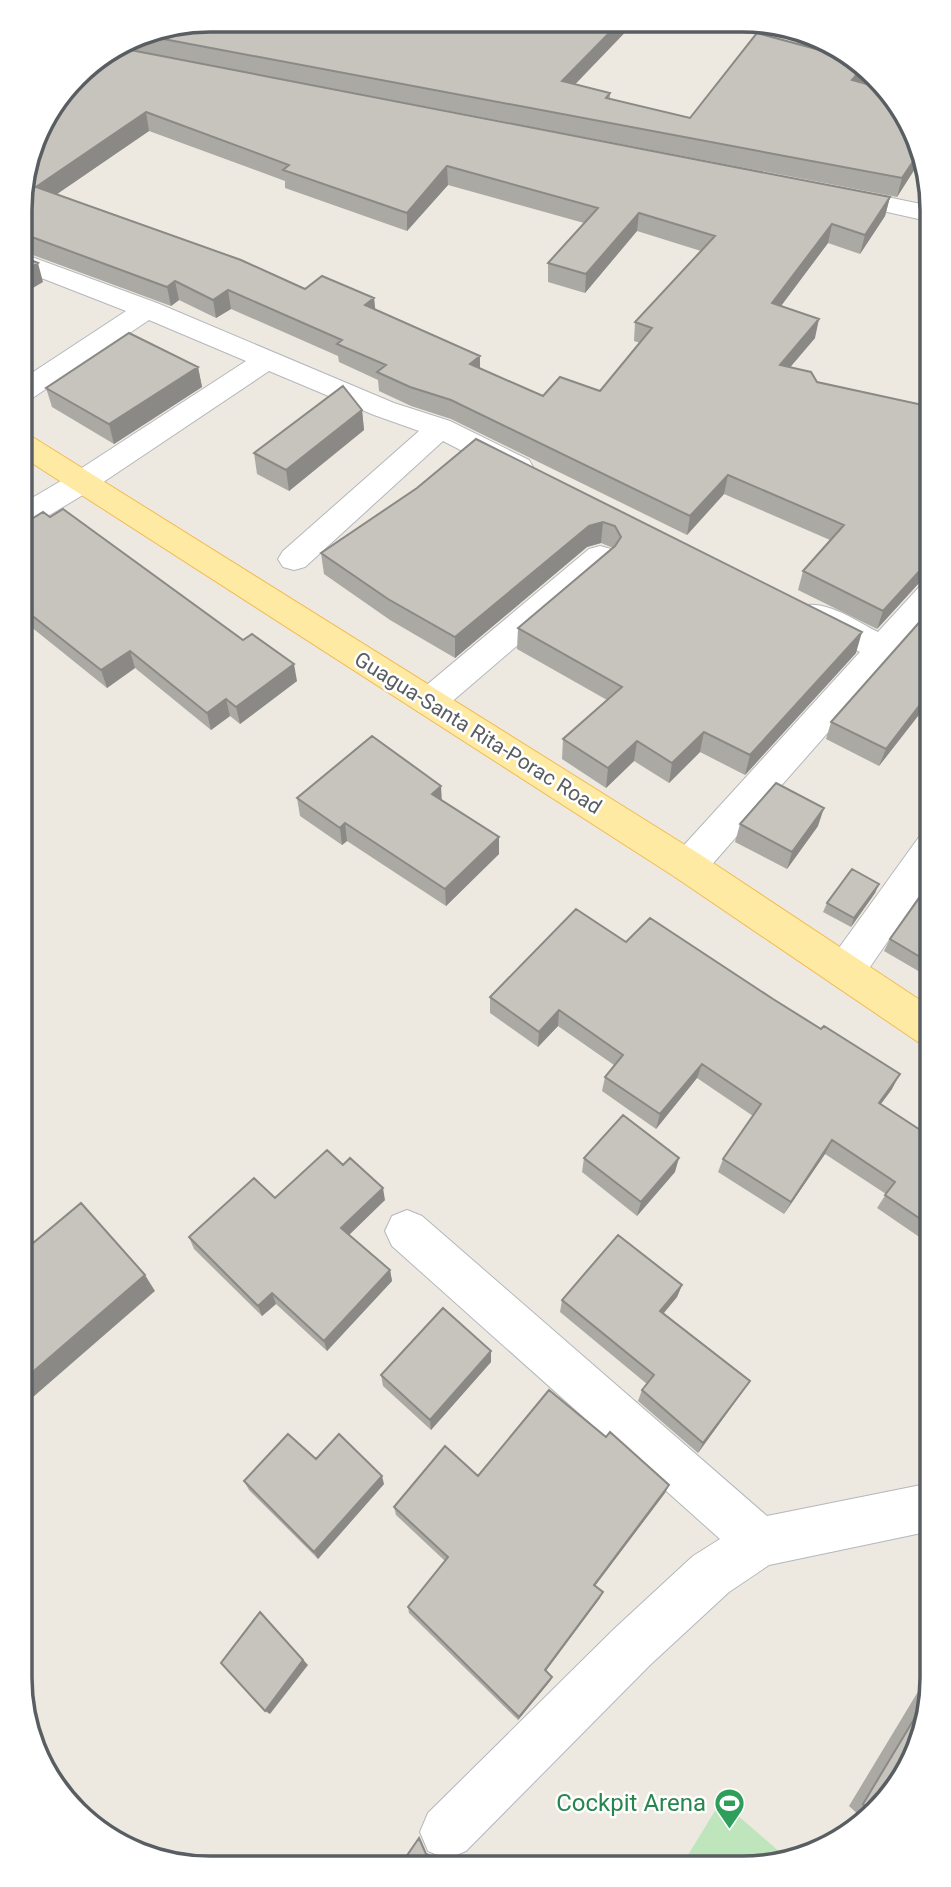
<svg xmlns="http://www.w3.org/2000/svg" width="951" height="1887" font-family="Roboto,sans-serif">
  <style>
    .green { fill: #bfe5bc }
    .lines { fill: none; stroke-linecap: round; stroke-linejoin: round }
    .minor-casing { stroke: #b4b7bc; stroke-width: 2 }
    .major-casing { stroke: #f3bb53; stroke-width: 2 }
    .minor { fill: #fff; fill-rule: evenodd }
    .major { fill: #ffeaa3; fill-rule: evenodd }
    .wall { fill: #aba9a3; fill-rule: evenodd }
    .shaded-wall { fill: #8b8985 }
    .building { fill: #c7c4be; stroke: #8b8985; stroke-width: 2; fill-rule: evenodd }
    .labels { text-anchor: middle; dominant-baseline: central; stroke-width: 5; stroke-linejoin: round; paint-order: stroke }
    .street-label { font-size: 21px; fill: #595e62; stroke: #fff }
    .near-leisure-label { font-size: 24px; fill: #27864d; stroke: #fff; text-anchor: end }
    .rim { fill: none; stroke: #595e62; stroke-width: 3.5 }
  </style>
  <rect width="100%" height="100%" fill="#ede9e1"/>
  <path class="green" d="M721 1801 789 1860 742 1868H680Z"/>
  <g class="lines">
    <defs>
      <path id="minor" d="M838 187 931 206 932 222 829 199 826 194 829 189Z
        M21 253 157 303 394 403 450 421 529 460 533 467 529 474 518 477 507 474 443 441 305 567 294 570 283 567 278 559 283 551 419 431 374 415 269 371 93 489 31 526 20 529V505L71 475 246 361 149 320 31 399 21 402V380L126 311 21 270Z
        M600 546 611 549 616 557 611 565 441 711 429 715 417 711 412 702 417 693 589 549Z
        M932 582V614L701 877 688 881 675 877 669 866 675 855 860 652 801 622 797 614 801 606C826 599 856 621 878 632L921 585Z
        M932 832V877L859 983 845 988 831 983 826 971 831 959 919 837Z
        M407 1210 422 1216 767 1516 931 1483V1531L769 1565 729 1592 650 1665 466 1851 447 1859 428 1851 420 1832 428 1813 614 1629 693 1556 720 1539 392 1246 385 1231 392 1216Z"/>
      <path id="major" d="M21 434 31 436 701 855 932 1008V1047L918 1042 675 877 21 456Z"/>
    </defs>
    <use href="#minor" class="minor-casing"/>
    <use href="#major" class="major-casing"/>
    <use href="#minor" class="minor"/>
    <use href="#major" class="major"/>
  </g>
  <path class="wall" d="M209 19 635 22 575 84 610 93V99L690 118 853 59 867 66 863 81 862 83 922 148 925 166 918 164 897 197 115 47 137 34Z
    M84 67 890 197 885 216 860 254 828 243 781 306 815 338 790 367 919 583 877 629 798 590 803 571 830 540 724 494 687 535 451 419 411 406 379 391 378 380 339 362 338 356 231 309 216 318 179 300 171 306 22 251H21V185ZM149 131 285 181V188L407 231 448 185 584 223 548 263V282L585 293 637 231 701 251 635 322 634 341 640 343 600 391 543 396 480 368 375 310 374 298 305 289 57 194Z
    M198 367 202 387 114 444 52 407 46 388Z
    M362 410 364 430 289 491 257 474 254 453Z
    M476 439 856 653 745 775 700 752 669 783 634 761 606 788 562 759 563 739 607 700 517 649 518 628 613 548 601 543 587 547 455 658 390 620 324 574 321 553 417 488Z
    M20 526 297 681 240 724 230 716 211 730 135 668 107 688 20 618Z
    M932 608V698L879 766 826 739 831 722Z
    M441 786V800L499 837V854L446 906 347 841 342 845 300 816 297 798Z
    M740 824 818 826 787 869 735 842Z
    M932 880V979L884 951 890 939Z
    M879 884 875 893 851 927 823 912 827 903Z
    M626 942 892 1089 881 1104 931 1137V1245L877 1208 886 1194 825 1154 784 1214 718 1172 723 1159 753 1116 697 1078 656 1129 602 1091 605 1077 614 1065 558 1026 538 1047 490 1013V997Z
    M584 1158 675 1172 637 1216 582 1172Z
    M275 1198 385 1200 349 1234 390 1270 392 1281 327 1351 276 1304 262 1316 194 1249 189 1237Z
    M682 1285 677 1297 664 1313 750 1381 743 1391 698 1453 638 1401 642 1390 647 1384 560 1312 562 1300Z
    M491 1351V1362L431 1430 383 1386 381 1375Z
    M606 1437 669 1485 665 1493 595 1586 600 1598 546 1671 550 1681 518 1720 409 1613 408 1607 445 1561 396 1515 394 1507 478 1476Z
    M316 1459 384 1484 318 1559 249 1490 244 1481Z
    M931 1670V1691L892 1794 860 1816 849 1806Z"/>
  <path class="shaded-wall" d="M620 22H635L561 99 562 81Z
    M865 65 867 66 863 81 848 98 852 80Z
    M146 112 149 131 41 205 36 187Z
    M922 148 918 164 897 197 902 178Z
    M447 166 448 185 407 231V213Z
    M890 197 885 216 860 254 865 235Z
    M639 213 637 231 585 293 586 274Z
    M832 224 828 243 769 322 772 303Z
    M38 263 43 282 21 295V273Z
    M175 281 179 300 171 306 167 287Z
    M228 290 231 309 216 318 213 300Z
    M374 298 376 316 365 305Z
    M819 319 815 338 776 384 780 365Z
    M480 356V374L470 364Z
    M198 367 202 387 114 444 109 424Z
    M362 410 364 430 289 491 286 470Z
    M728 475 724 494 687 535 690 516Z
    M603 522 601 543 587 547 455 658V637L589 526Z
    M932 564V580L919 583 877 629 883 611 925 565Z
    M862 632 856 653 745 775 750 755Z
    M130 651 135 668 107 688 101 670Z
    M294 664 297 681 240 724 236 707Z
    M932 689V698L879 766 886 749Z
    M226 699 230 716 211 730 207 713Z
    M704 732 700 752 669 783 672 763Z
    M637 741 634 761 606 788 608 768Z
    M441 786 442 803 432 794Z
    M824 808 818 826 787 869 792 852Z
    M345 823 347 841 342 845 340 828Z
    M499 837V854L446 906 445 889Z
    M879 884 875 893 851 927 854 918Z
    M559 1010 558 1026 538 1047 539 1032Z
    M702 1064 697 1078 656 1129 660 1114Z
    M900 1074 892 1089 871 1117 879 1103Z
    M832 1140 825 1154 784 1214 791 1202Z
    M679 1158 675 1172 637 1216 641 1202Z
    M383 1188 385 1200 344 1240 341 1228Z
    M390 1270 392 1281 327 1351 324 1341Z
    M145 1275 155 1291 25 1404 20 1399V1383Z
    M682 1285 677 1297 656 1322 660 1311Z
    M272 1293 276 1304 262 1316 258 1306Z
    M491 1351V1362L431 1430 430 1420Z
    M750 1381 743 1391 698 1453 703 1443Z
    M382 1476 384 1484 318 1559 314 1552Z
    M669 1485 665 1493 591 1591 594 1585Z
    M603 1592 600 1598 543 1674 545 1670Z
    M260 1612 308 1665 270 1714 265 1711Z
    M552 1677 550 1681 518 1720 519 1717Z"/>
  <path class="building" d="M209 19 620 22 562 81 610 93 606 98 690 118 757 33 853 59 865 65 852 80 881 88 922 148 902 178 137 34Z
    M115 47 890 197 865 235 832 224 772 303 819 319 780 365 811 372 817 382 932 407V564L925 565 883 611 803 571 844 525 728 475 690 516 451 400 410 387 377 372 386 365 337 344 342 340 228 290 213 300 175 281 167 287 21 233V185L39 125 84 67ZM146 112 289 165 283 170 407 213 447 166 598 208 548 263 586 274 639 213 715 236 635 322 652 328 600 391 560 377 543 396 470 364 480 356 365 305 374 298 322 276 305 289 241 260 36 187Z
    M21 256 38 263 21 273Z
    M129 333 198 367 109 424 46 388Z
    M343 386 362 410 286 470 254 453Z
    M476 439 862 632 750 755 704 732 672 763 637 741 608 768 563 739 622 687 518 628 615 546 621 537 615 526 603 522 589 526 455 637 388 599 321 553 417 488Z
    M63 509 243 640 252 634 294 664 236 707 226 699 207 713 130 651 101 670 20 606V526L43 512 50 517Z
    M932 608V689L886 749 831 722Z
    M372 736 441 786 432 794 499 837 445 889 345 823 340 828 297 798Z
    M776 783 824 808 792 852 740 824Z
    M852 869 879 884 854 918 827 903Z
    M932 880V964L890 939Z
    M576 909 626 942 650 918 773 999 821 1029 824 1026 900 1074 879 1103 931 1137V1226L885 1195 895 1182 832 1140 791 1202 723 1159 761 1104 702 1064 660 1114 605 1077 623 1055 559 1010 539 1032 490 997Z
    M623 1115 679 1158 641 1202 584 1158Z
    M327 1150 343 1165 350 1158 383 1188 341 1228 390 1270 324 1341 272 1293 258 1306 189 1237 254 1178 275 1198Z
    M81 1203 145 1275 20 1383V1254Z
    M618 1235 682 1285 660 1311 750 1381 703 1443 642 1390 654 1375 562 1300Z
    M443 1308 491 1351 430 1420 381 1375Z
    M549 1390 606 1437 610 1432 669 1485 594 1585 603 1592 545 1670 552 1677 519 1717 408 1607 448 1557 394 1507 445 1446 478 1476Z
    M288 1434 316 1459 339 1434 382 1476 314 1552 244 1481Z
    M260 1612 303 1660 265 1711 221 1663Z
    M931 1691 892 1794 869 1810 863 1804Z
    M419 1838 426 1854 445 1862 460 1856 468 1864 466 1867H399Z"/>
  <defs>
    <symbol id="stadium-pin" viewBox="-11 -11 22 30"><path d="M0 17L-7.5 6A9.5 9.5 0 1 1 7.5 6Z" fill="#2e9e5b" stroke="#fff"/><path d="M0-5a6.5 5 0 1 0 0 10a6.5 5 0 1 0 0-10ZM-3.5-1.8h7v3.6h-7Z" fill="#fff"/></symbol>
  </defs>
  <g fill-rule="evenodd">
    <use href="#stadium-pin" x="712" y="1786" width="35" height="47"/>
  </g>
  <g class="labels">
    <g class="street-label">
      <text transform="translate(478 733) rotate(32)">Guagua-Santa Rita-Porac Road</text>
    </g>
    <g class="near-leisure-label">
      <text x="706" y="1803">Cockpit Arena</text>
    </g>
  </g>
  <path d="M0 0H951V1887H0ZM210 32H742A178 178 0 0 1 920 210V1678A178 178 0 0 1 742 1856H210A178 178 0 0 1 32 1678V210A178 178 0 0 1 210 32Z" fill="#fff" fill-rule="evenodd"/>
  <path class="rim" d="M210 32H742A178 178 0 0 1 920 210V1678A178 178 0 0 1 742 1856H210A178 178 0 0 1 32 1678V210A178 178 0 0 1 210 32Z"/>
</svg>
